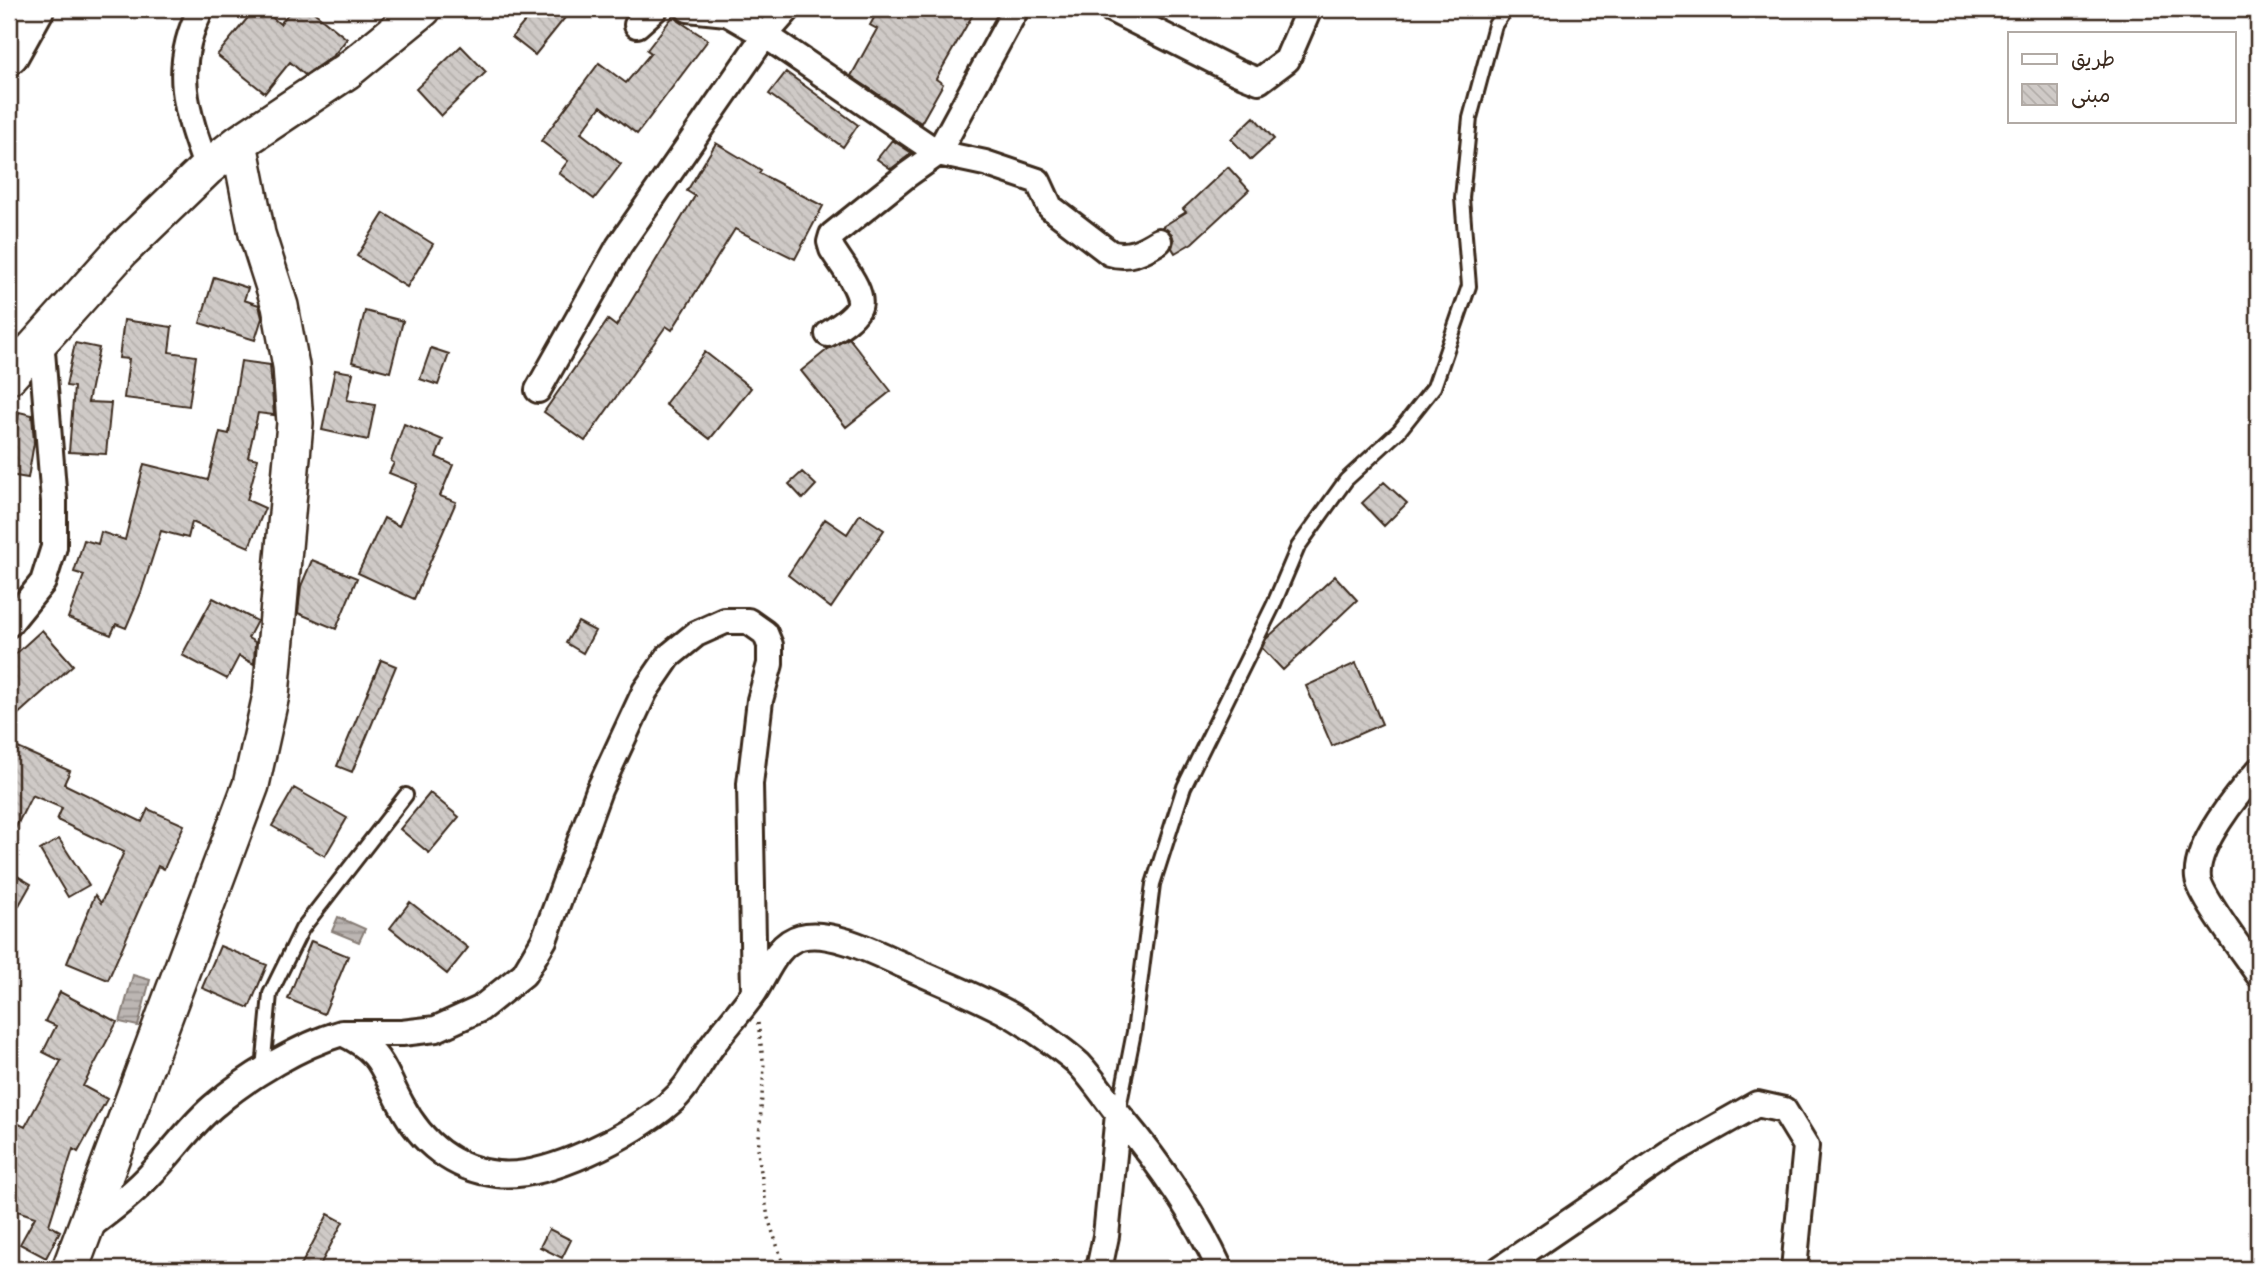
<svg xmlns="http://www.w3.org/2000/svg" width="2267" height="1278" font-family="Dekko,'Playpen Sans Arabic',sans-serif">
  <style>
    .water { fill: url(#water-rules); stroke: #887e77; stroke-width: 2 }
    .building { fill: url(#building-back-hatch); stroke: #3b2a1e; stroke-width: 2 }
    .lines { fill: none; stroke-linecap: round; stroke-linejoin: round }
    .lane-casing { stroke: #3b2a1e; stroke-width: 18 }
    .street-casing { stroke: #3b2a1e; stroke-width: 30 }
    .secondary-casing { stroke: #3b2a1e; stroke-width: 40 }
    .primary-casing { stroke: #3b2a1e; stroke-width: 44 }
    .path { stroke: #3b2a1e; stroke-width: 3.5; stroke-dasharray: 2 5; stroke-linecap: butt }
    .lane { stroke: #fff; stroke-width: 12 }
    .street { stroke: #fff; stroke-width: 24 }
    .secondary { stroke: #fff; stroke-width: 35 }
    .primary { stroke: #fff; stroke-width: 38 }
  </style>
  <defs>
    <pattern id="water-rules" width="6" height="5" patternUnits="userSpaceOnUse" patternTransform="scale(1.75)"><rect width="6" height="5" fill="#bcb6b3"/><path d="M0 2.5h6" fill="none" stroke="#9a9491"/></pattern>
    <pattern id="building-back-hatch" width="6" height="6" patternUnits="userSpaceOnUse" patternTransform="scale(1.75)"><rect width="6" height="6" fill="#cfcac7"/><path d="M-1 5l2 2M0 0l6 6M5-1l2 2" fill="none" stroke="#b3aeaa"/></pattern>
  </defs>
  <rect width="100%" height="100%" fill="#fff"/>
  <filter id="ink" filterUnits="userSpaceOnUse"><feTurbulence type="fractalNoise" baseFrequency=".0143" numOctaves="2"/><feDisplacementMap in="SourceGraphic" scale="14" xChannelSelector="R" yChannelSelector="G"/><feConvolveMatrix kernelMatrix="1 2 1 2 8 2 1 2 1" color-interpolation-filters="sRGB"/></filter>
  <g filter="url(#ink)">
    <path class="water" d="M338 917 365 929 359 942 332 931Z
      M133 975 150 980 138 1026 120 1022Z"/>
    <path class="building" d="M255 9H262L280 24 292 9H310L347 39 334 55 305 75 290 62 265 93 217 55Z
      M535 9H572L535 55 512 37Z
      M879 9H976L936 79 943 84 921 123 851 76 877 29 870 25Z
      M674 15 679 21 708 40 637 134 601 106 581 133 621 164 594 199 559 173 568 161 541 141 599 63 626 83 651 53 647 50Z
      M461 46 486 72 441 116 416 89Z
      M786 72 858 125 843 147 769 94Z
      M1254 117 1274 139 1251 160 1231 139Z
      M892 140 912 153 891 169 877 159Z
      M716 143 761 170 759 173 823 206 795 259 735 229 672 330 666 326 585 441 544 412 608 320 616 326 695 196 687 191Z
      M1228 167 1249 190 1192 243 1175 253 1172 248 1174 241 1172 234 1162 227 1186 212 1183 209Z
      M384 213 433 244 407 287 357 256Z
      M214 277 248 288 244 300 259 305 262 318 255 340 200 323Z
      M365 311 403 321 390 372 352 362Z
      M124 320 172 327 169 352 196 356 189 406 124 398 129 359 119 358Z
      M849 338 891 391 846 427 801 371 828 349Z
      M75 343 99 348 88 402 111 403 106 454 69 452 74 387 66 386Z
      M431 348 449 354 438 385 420 379Z
      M705 352 751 388 710 439 665 404Z
      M241 361 270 365 274 415 258 413 248 457 258 459 247 500 265 508 249 547 192 522 188 538 161 531 141 593 126 628 116 624 111 635 68 618 84 575 74 572 84 540 98 544 101 532 125 540 144 464 208 480 220 432 229 434Z
      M335 370 353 373 347 400 375 405 368 440 322 430Z
      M19 412 32 415 34 443 28 478 9 475Z
      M404 424 443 440 436 457 453 465 440 496 456 502 414 599 358 573 384 518 399 526 417 484 389 473 394 463 391 461Z
      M802 472 816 485 803 499 789 484Z
      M1384 482 1407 503 1384 526 1362 503Z
      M860 514 884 530 831 608 788 575 825 519 847 534Z
      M312 560 357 578 336 629 298 613 301 586Z
      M1335 576 1357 600 1283 670 1262 648 1266 639Z
      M213 598 257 621 248 638 255 642 254 664 239 656 227 679 182 655Z
      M578 622 595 631 583 653 566 643Z
      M42 630 73 665 16 716 9 708V660Z
      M381 660 396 666 352 772 337 766Z
      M1356 663 1382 724 1332 746 1306 686Z
      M18 748 70 771 64 784 142 822 148 809 184 825 164 869 158 866 108 980 67 963 95 895 101 903 124 852 57 820 62 808 32 795 9 841V769Z
      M294 788 347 818 325 856 272 826Z
      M430 793 459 817 429 853 400 829Z
      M59 839 89 885 68 897 40 850Z
      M9 871 31 884 9 923Z
      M410 902 468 948 447 974 390 928Z
      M311 941 348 956 324 1014 288 999Z
      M220 946 267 965 249 1008 202 988Z
      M60 992 117 1022 83 1086 107 1099 78 1152 73 1149 49 1225 60 1231 46 1258 20 1244 35 1217 9 1208V1119L25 1127 61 1061 43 1052 56 1026 45 1021Z
      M328 1214 343 1222 318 1269H299Z
      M549 1229 571 1240 562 1258 540 1247Z"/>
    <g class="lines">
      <defs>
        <path id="lane" d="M263 1069 270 994 302 929 406 795
          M1118 1113 1134 1032 1153 884 1184 787 1273 606 1298 547 1346 480 1399 431 1434 387 1469 286 1462 198 1470 118 1495 25 1506 9"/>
        <path id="street" d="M201 9C171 67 186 112 207 168
          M788 9 765 35 938 153 907 175 832 235 830 242 832 249C840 263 867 294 858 309 851 320 838 327 828 334
          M1016 9 938 153 985 163 1038 181 1050 207 1110 253C1128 259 1143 251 1159 241
          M1111 9 1236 72 1259 81 1287 60 1309 9
          M637 25 655 9
          M538 390 619 246 765 35 727 13 688 9
          M9 624 43 582 54 547V501L41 339
          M2258 771C2238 793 2194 846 2198 878 2200 896 2246 956 2258 974
          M344 1033H402L436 1029 480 1009 524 974 544 940 599 790 645 691 669 656 696 634 725 621H748L765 633 770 645V664L760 700 750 784 754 992
          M85 1230C107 1213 131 1196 150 1175 173 1152 191 1124 216 1104 249 1076 301 1045 342 1033 384 1053 381 1067 401 1104 421 1142 453 1169 497 1174 546 1180 633 1135 670 1103 688 1088 698 1065 712 1046 725 1028 740 1012 753 994 766 975 776 943 801 937 830 929 878 954 903 965 939 982 977 996 1011 1015 1027 1024 1066 1052 1079 1064 1094 1080 1106 1099 1119 1115 1159 1163 1194 1212 1220 1269
          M1099 1269 1106 1236 1118 1114
          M1500 1269 1670 1153 1757 1104 1784 1110 1806 1146 1794 1269"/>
        <path id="secondary" d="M9 376 122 250 207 168 239 143 347 71 423 9
          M70 1269 251 785 271 695 295 423 291 366 280 306 257 234 239 143"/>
        <path id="primary" d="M9 54 34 9"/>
      </defs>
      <use href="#lane" class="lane-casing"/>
      <use href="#street" class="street-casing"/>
      <use href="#secondary" class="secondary-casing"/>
      <use href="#primary" class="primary-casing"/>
      <path class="path" d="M758 1023 764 1067 758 1152 768 1218 785 1269"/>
      <use href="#lane" class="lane"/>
      <use href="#street" class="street"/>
      <use href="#secondary" class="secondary"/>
      <use href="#primary" class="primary"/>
    </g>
  </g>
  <rect width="2267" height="1278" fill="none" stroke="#fff" stroke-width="35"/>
  <rect x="18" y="18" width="2232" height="1243" fill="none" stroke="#3b2a1e" stroke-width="2.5" filter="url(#ink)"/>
  <rect x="2008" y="32" width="228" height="91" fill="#ffffff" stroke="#b1aaa5" stroke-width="2"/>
  <rect x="2022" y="54" width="35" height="10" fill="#ffffff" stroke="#b1aaa5" stroke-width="2"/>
  <text x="2071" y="66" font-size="21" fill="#3b2a1e">طريق</text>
  <rect x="2022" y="84" width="35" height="21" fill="url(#building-back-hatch)" stroke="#b1aaa5" stroke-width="2"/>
  <text x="2071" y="102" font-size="21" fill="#3b2a1e">مبنى</text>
</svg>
